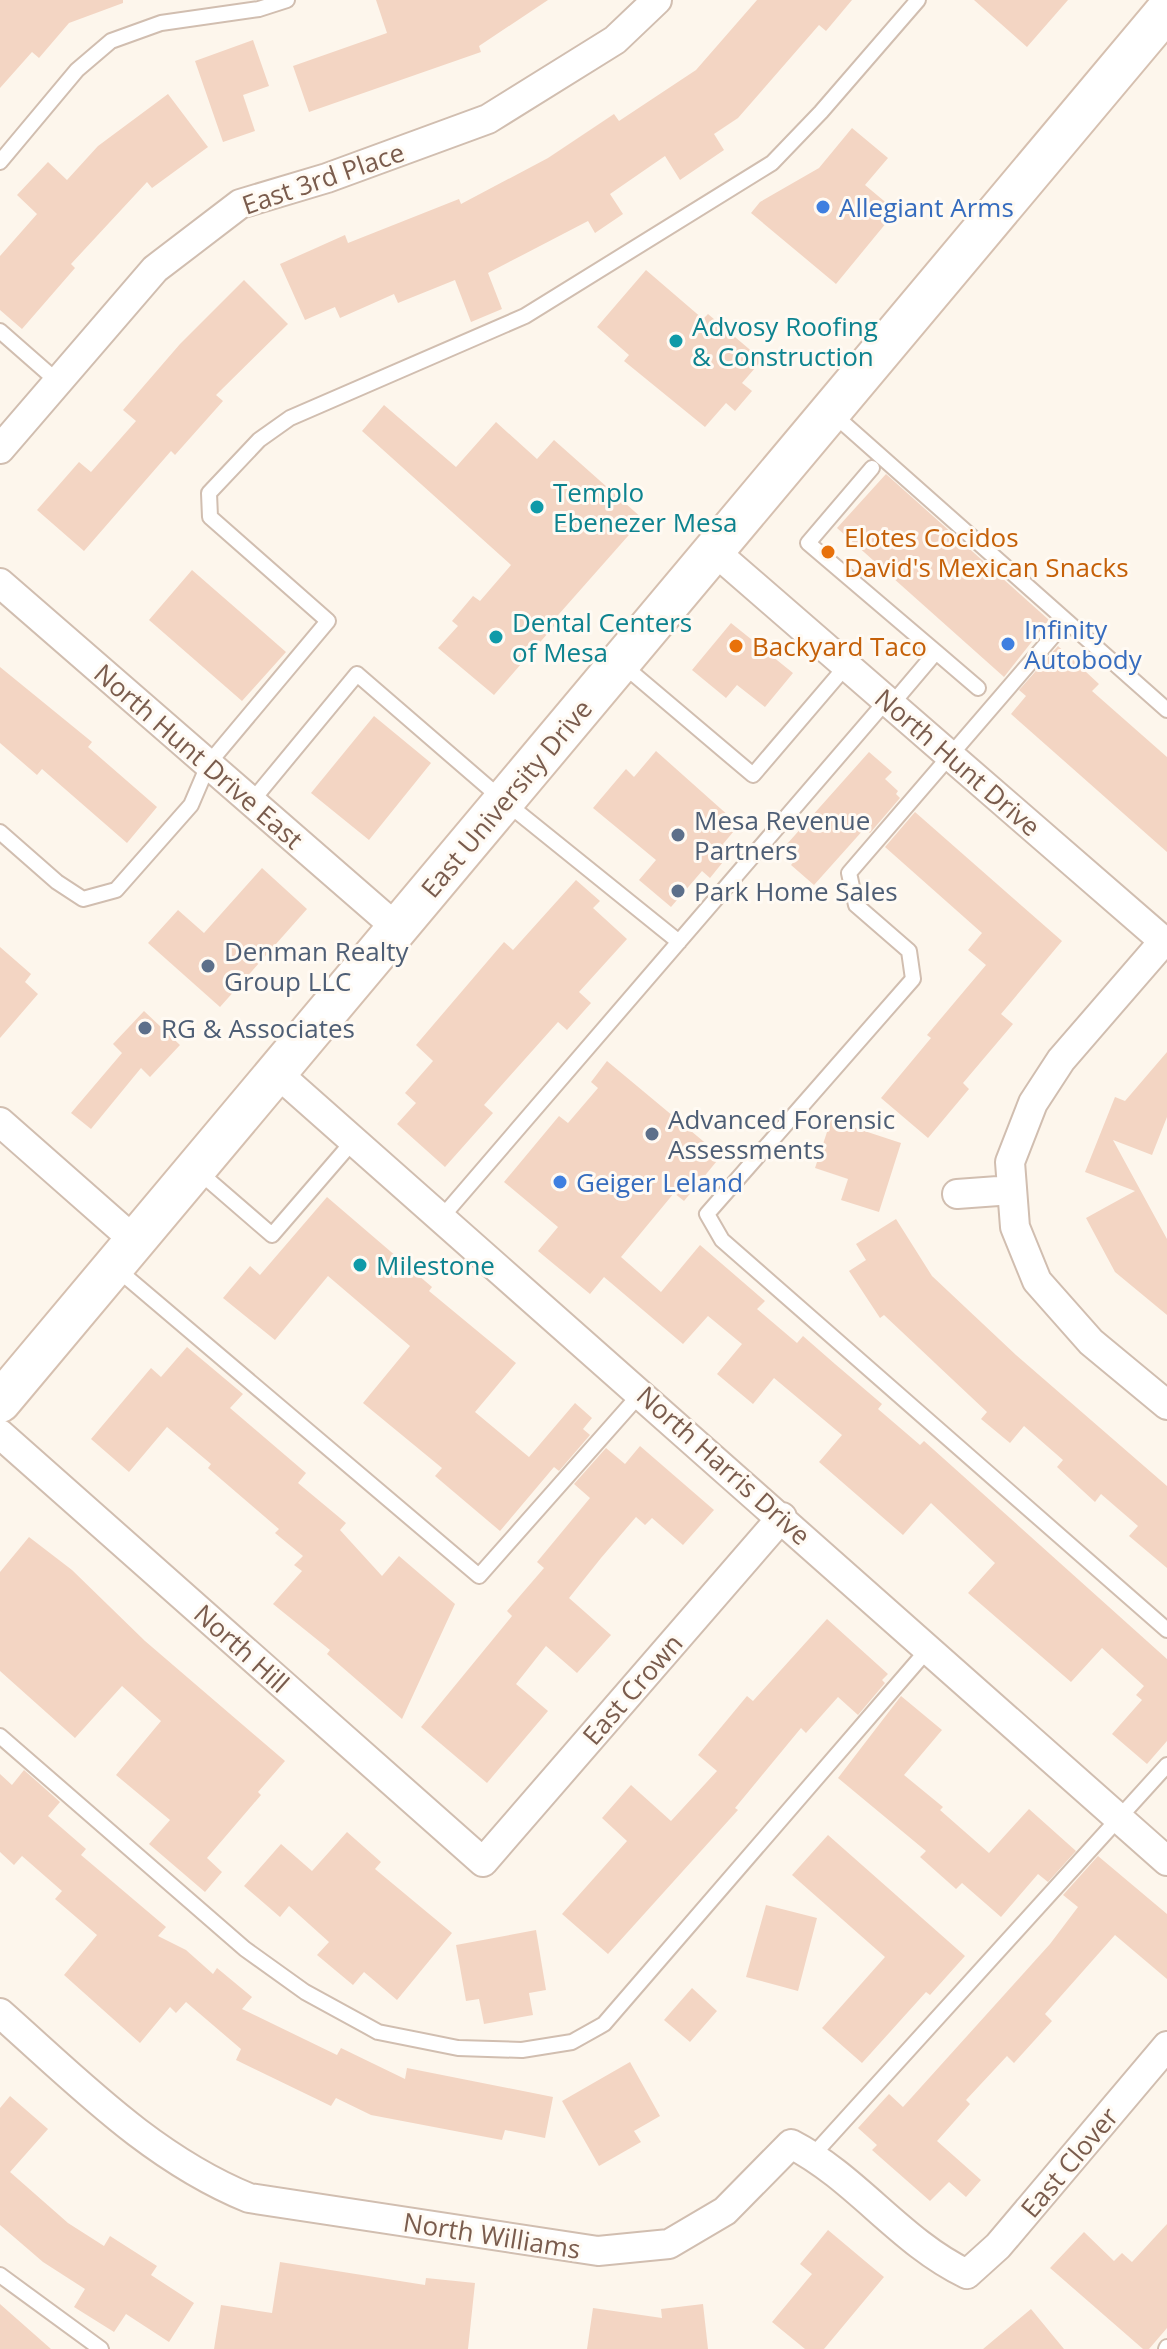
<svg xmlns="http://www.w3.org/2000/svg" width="1167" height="2349" font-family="'Open Sans',sans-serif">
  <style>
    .building { fill: #f3d5c3 }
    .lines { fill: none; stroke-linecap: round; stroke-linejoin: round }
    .service-casing { stroke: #d1beb0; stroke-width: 18 }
    .minor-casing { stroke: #d1beb0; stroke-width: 32 }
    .secondary-casing { stroke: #d6c0b0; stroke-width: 44 }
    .service { stroke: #fff; stroke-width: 14 }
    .minor { stroke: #fff; stroke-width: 28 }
    .secondary { stroke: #fff; stroke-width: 40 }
    .shop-dot { fill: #3f7fe0; stroke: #fffaf3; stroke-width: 3 }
    .culture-dot { fill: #0f9aa8; stroke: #fffaf3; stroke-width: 3 }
    .food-dot { fill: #e8710a; stroke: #fffaf3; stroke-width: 3 }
    .service-dot { fill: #5c6f8a; stroke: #fffaf3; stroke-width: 3 }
    .labels { text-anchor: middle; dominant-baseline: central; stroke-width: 6; stroke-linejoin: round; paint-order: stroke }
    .street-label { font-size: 26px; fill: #7a5c4d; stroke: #fffaf3 }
    .shop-label { font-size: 26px; fill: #366cbe; stroke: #fffaf3; text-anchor: start }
    .culture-label { font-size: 26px; fill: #0d838f; stroke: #fffaf3; text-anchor: start }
    .food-label { font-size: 26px; fill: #c56008; stroke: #fffaf3; text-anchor: start }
    .service-label { font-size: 26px; fill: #4e5e75; stroke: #fffaf3; text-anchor: start }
  </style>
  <rect width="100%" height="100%" fill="#fdf6ec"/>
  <path class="building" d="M0 0H123V3L69 23 39 58 32 52 0 88Z
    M376 0H548L479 46 481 52 309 112 293 66 387 33Z
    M757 0H852L826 31 819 25 738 118 714 134 724 150 680 180 665 156 610 194 623 214 595 233 588 221 488 273 502 309 471 322 455 280 398 303 394 294 340 318 335 307 305 320 280 264 345 235 348 243 459 199 461 204 548 158 614 114 619 121 696 70Z
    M974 0H1068L1027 47Z
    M253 40 269 86 243 95 255 131 223 142 195 61Z
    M168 94 208 147 152 188 147 182 71 264 75 268 22 329 0 310V256L37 214 17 195 48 162 67 180 98 146Z
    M852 128 888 158 865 185 896 211 836 284 751 213 760 202 819 168Z
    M646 270 703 319 708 314 762 360 742 383 752 391 735 411 726 403 705 427 624 361 629 355 597 327Z
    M244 280 288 324 216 395 223 401 175 455 171 451 84 551 37 510 79 462 91 472 136 421 123 410 180 344Z
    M384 405 456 467 496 422 537 459 554 440 643 519 552 622 555 625 494 695 438 648 458 626 452 621 473 596 480 601 511 565 362 431Z
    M886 474 1049 620 1004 677 837 528Z
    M192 570 286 652 242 701 149 620Z
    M731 623 793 673 765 707 737 685 726 698 692 670Z
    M1058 646 1099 684 1092 691 1167 757V852L1011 714 1026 696 1019 690Z
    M0 667 92 742 88 747 157 807 127 843 42 769 37 775 0 743Z
    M374 716 431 763 369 840 311 793Z
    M656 751 739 825 723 844 731 852 710 878 702 871 671 907 639 880 656 860 593 808 626 769 634 777Z
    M869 752 892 772 885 779 898 791 896 794 900 798 870 833 865 828 814 885 791 865 799 856 787 844Z
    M915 812 1062 941 1001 1014 1013 1024 963 1083 969 1089 928 1138 881 1098 931 1038 927 1035 986 965 968 950 982 933 885 847Z
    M262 868 307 909 220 1007 148 943 178 910 204 933Z
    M576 880 600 901 593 908 627 939 579 992 591 1003 567 1030 558 1022 484 1105 493 1113 445 1167 397 1124 416 1103 405 1093 433 1061 416 1045 504 942 513 950Z
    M0 947 31 974 25 982 38 994 0 1038Z
    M144 1011 180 1045 150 1077 141 1068 91 1129 71 1113 122 1053 113 1044Z
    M1167 1052V1117L1152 1155 1113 1140 1167 1239V1315L1115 1272 1086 1218 1135 1191 1085 1172 1115 1097 1125 1101Z
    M607 1061 721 1156 684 1201 674 1193 621 1257 661 1292 700 1245 765 1301 757 1309 797 1343 803 1336 835 1364 882 1404 878 1409 920 1445 924 1441 1167 1659V1741L1147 1764 1112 1734 1142 1700 1136 1695 1144 1686 1102 1648 1071 1682 968 1593 995 1563 931 1503 903 1535 819 1462 842 1435 774 1378 753 1404 717 1374 742 1344 708 1316 683 1344 604 1277 590 1294 538 1251 558 1227 504 1182 559 1116 568 1123 598 1088 591 1082Z
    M831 1120 901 1143 879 1212 841 1200 848 1179 815 1168Z
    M327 1197 432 1287 429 1291 516 1363 475 1412 529 1457 575 1403 592 1418 583 1429 590 1435 559 1471 554 1467 500 1531 435 1476 442 1468 363 1403 410 1346 328 1276 275 1340 223 1298 250 1266 260 1275Z
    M896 1219 932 1276 1016 1355 1167 1486V1568L1129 1536 1138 1526 1101 1494 1095 1502 1057 1467 1063 1460 1024 1426 1010 1443 981 1419 987 1412 884 1315 880 1318 849 1271 866 1260 856 1244Z
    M187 1347 243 1394 230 1408 306 1473 298 1483 346 1523 340 1530 382 1576 399 1556 455 1604 402 1719 327 1654 330 1650 273 1604 302 1571 294 1565 303 1556 275 1533 279 1529 208 1468 211 1464 167 1427 129 1472 91 1439 151 1368 161 1377Z
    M640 1446 714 1510 683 1545 652 1518 645 1525 636 1517 601 1558 569 1598 611 1635 577 1673 546 1646 516 1684 548 1711 487 1783 421 1727 512 1616 507 1611 544 1568 537 1562 590 1498 574 1484 606 1448 625 1464Z
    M29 1537 72 1570 145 1641 285 1761 258 1792 261 1795 207 1858 222 1872 205 1892 149 1844 170 1820 116 1775 161 1721 122 1686 75 1738 0 1671V1572Z
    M827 1619 888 1674 882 1680 885 1683 858 1715 838 1697 806 1733 801 1728 735 1808 738 1810 608 1954 562 1914 627 1841 602 1818 631 1785 671 1821 717 1771 698 1755 747 1696 753 1701Z
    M901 1696 942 1730 904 1775 943 1807 940 1810 989 1853 1029 1809 1076 1851 1048 1882 1038 1874 1001 1917 962 1883 956 1889 920 1857 926 1851 838 1778Z
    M24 1770 60 1802 48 1816 86 1849 81 1855 166 1927 158 1936 186 1950 213 1974 217 1968 252 1997 242 2009 337 2055 341 2048 405 2079 407 2068 553 2097 545 2138 505 2130 502 2140 371 2115 336 2098 331 2106 236 2060 241 2049 186 2002 176 2013 170 2007 140 2043 64 1975 97 1935 55 1899 62 1891 22 1856 14 1865 0 1852V1774L12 1785Z
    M347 1832 381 1862 375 1869 452 1933 397 2000 364 1972 353 1985 317 1955 329 1942 289 1906 280 1917 244 1886 281 1844 312 1871Z
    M828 1835 965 1956 930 1995 926 1992 862 2063 822 2028 885 1957 792 1875Z
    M1098 1856 1167 1914V1979L1115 1935 1045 2014 1052 2021 1014 2063 1007 2056 966 2100 970 2104 937 2141 981 2180 966 2197 949 2182 930 2201 872 2150 877 2145 858 2128 889 2094 903 2107 1050 1944 1078 1907 1063 1895Z
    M766 1905 817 1918 798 1991 746 1977Z
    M536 1930 546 1990 529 1993 533 2015 484 2024 479 1999 466 2001 456 1945Z
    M692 1988 717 2011 690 2042 664 2020Z
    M630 2062 660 2116 634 2131 641 2142 599 2166 562 2101Z
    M10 2096 48 2129 10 2172 68 2223 104 2246 110 2236 157 2266 151 2275 194 2303 169 2342 126 2314 114 2332 74 2307 85 2289 43 2262 0 2225V2108Z
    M1167 2224V2328L1149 2349H1143L1050 2268 1084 2232 1114 2261 1122 2253 1132 2262Z
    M828 2230 884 2277 824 2349H805L772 2322 812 2274 800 2264Z
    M280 2262 425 2285 426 2278 475 2283 468 2349H214L221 2305 272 2313Z
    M0 2304 51 2349H0Z
    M703 2304 708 2349H587L593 2308 662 2318 661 2309Z
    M1031 2309 1064 2349H983Z"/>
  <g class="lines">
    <defs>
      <path id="service" d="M0 162 77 70 111 41 161 23 259 9 287 0
        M0 331 57 381
        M832 413 1167 710
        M872 468 808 543 936 652
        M1066 621 849 873 856 905 909 951 913 979 707 1214 722 1240 1167 1630
        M623 665 753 775 847 665
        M892 704 936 652 978 688
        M252 801 357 674 504 801 679 942
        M0 832 57 882 83 899 116 890 191 805 209 763 328 621 210 517 209 493 259 440 290 418 525 316 772 163 821 112 918 0
        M198 1171 272 1235 354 1140
        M442 1217 887 700
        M117 1269 479 1576 641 1393
        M0 1736 245 1949 305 1992 378 2032 458 2048 522 2050 572 2042 604 2024 929 1648
        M813 2155 1167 1765
        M0 2275 101 2349
        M1166 2349 1167 2347"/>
      <path id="minor" d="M0 449 155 269 240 204 327 178 488 119 615 40 657 0
        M712 549 1167 944
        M0 583 398 929
        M1164 941 1061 1060 1033 1103 1010 1162 1015 1227 1037 1281 1091 1342 1167 1405
        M277 1073 1167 1861
        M0 1122 135 1241
        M957 1194 1012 1190
        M0 1434 483 1862 782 1517
        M0 2013C78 2082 151 2158 249 2198L598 2251 669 2244 725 2211 791 2144C857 2178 900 2242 967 2274L998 2246 1167 2046"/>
      <path id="secondary" d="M0 1402 1167 10"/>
    </defs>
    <use href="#service" class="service-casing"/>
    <use href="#minor" class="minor-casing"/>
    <use href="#secondary" class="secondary-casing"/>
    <use href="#service" class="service"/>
    <use href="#minor" class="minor"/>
    <use href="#secondary" class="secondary"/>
  </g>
  <g class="shop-dot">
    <circle cx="823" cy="207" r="8"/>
    <circle cx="1008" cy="644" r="8"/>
    <circle cx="560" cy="1182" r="8"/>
  </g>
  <g class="culture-dot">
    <circle cx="676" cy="341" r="8"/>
    <circle cx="537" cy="507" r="8"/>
    <circle cx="496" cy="637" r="8"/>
    <circle cx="360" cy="1265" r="8"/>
  </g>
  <g class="food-dot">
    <circle cx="828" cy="552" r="8"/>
    <circle cx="736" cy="646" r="8"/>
  </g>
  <g class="service-dot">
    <circle cx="678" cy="835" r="8"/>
    <circle cx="678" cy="891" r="8"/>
    <circle cx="208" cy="966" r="8"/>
    <circle cx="145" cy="1028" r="8"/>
    <circle cx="652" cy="1134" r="8"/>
  </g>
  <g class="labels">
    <g class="street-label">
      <text transform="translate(323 178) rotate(-19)">East 3rd Place</text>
      <text transform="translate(199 756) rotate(41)">North Hunt Drive East</text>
      <text transform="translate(958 762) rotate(41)">North Hunt Drive</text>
      <text transform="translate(506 798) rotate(-50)">East University Drive</text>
      <text transform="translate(724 1465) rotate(42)">North Harris Drive</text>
      <text transform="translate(242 1648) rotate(42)">North Hill</text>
      <text transform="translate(632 1689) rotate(-49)">East Crown</text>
      <text transform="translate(1069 2162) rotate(-50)">East Clover</text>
      <text transform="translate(492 2235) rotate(9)">North Williams</text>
    </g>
    <g class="shop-label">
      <text x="839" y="207">Allegiant Arms</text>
      <text x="1024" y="629">Infinity<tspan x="1024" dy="30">Autobody</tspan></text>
      <text x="576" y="1182">Geiger Leland</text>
    </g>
    <g class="culture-label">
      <text x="692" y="326">Advosy Roofing<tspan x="692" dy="30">&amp; Construction</tspan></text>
      <text x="553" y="492">Templo<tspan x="553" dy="30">Ebenezer Mesa</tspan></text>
      <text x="512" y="622">Dental Centers<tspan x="512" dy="30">of Mesa</tspan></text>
      <text x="376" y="1265">Milestone</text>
    </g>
    <g class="food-label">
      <text x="844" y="537">Elotes Cocidos<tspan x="844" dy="30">David's Mexican Snacks</tspan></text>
      <text x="752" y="646">Backyard Taco</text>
    </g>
    <g class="service-label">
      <text x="694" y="820">Mesa Revenue<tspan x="694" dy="30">Partners</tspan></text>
      <text x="694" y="891">Park Home Sales</text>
      <text x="224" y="951">Denman Realty<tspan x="224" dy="30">Group LLC</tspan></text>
      <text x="161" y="1028">RG &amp; Associates</text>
      <text x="668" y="1119">Advanced Forensic<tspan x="668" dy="30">Assessments</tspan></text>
    </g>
  </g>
</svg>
